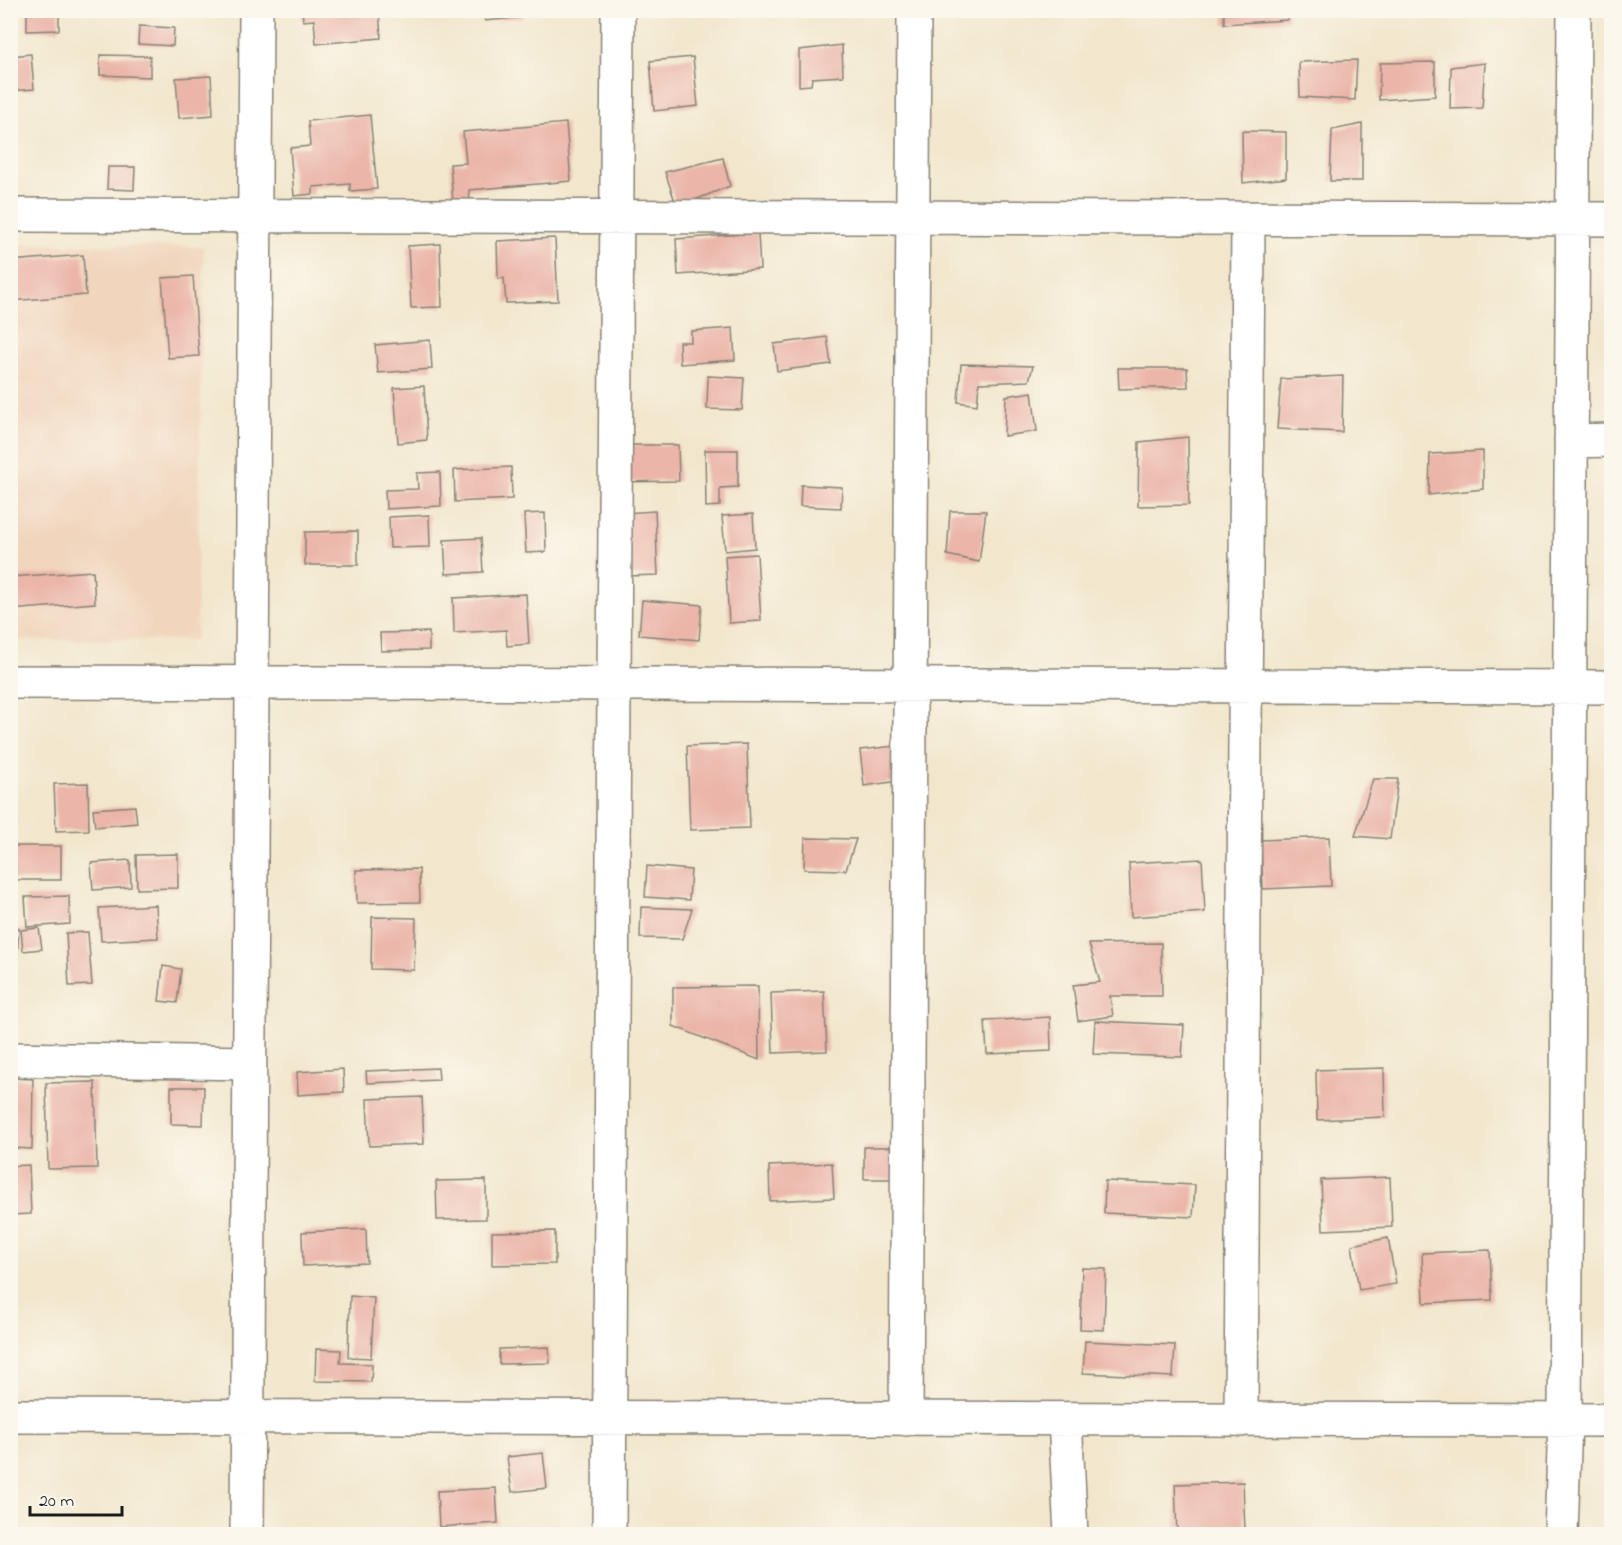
<svg xmlns="http://www.w3.org/2000/svg" width="1622" height="1545" font-family="'Indie Flower',sans-serif">
  <style>
    .built { fill: #f1d5bd }
    .building { fill: #ebb5a9 }
    .lines { fill: none; stroke-linecap: round; stroke-linejoin: round }
    .minor-casing { stroke: #878274; stroke-width: 36 }
    .minor { stroke: #fff; stroke-width: 33 }
  </style>
  <rect width="100%" height="100%" fill="#fbf7ec"/>
  <filter id="ink" filterUnits="userSpaceOnUse"><feTurbulence type="fractalNoise" baseFrequency=".0167" numOctaves="2"/><feDisplacementMap in="SourceGraphic" scale="12" xChannelSelector="R" yChannelSelector="G"/><feConvolveMatrix kernelMatrix="1 2 1 2 8 2 1 2 1" color-interpolation-filters="sRGB"/></filter>
  <filter id="wash" filterUnits="userSpaceOnUse"><feTurbulence type="fractalNoise" baseFrequency=".008" numOctaves="4" result="noise"/><feDisplacementMap in="SourceGraphic" scale="24" xChannelSelector="R" yChannelSelector="G"/><feGaussianBlur stdDeviation="1.35" result="paint"/><feColorMatrix in="noise" values="0 0 0 0 0 0 0 0 0 0 0 0 0 0 0 0 0 1.4 0 .05"/><feComposite in="paint" operator="in"/></filter>
  <g filter="url(#wash)">
    <rect width="100%" height="100%" fill="#f2e7cd"/>
    <path class="built" d="M11 244 204 247 196 640H11Z"/>
    <g id="blocks">
      <path class="building" d="M27 10H59V30L27 31Z
        M302 10H379L381 38 316 44 314 20 303 21Z
        M484 10H523V17L485 21Z
        M1224 10H1287L1288 20 1224 24Z
        M139 26 174 28 173 46 138 44Z
        M842 45 843 76 812 78 811 85 799 86V50Z
        M31 54 34 89 10 91V56Z
        M100 55 150 56V77L100 75Z
        M693 57 698 106 654 111 650 61Z
        M1357 60 1355 100 1300 97 1299 62Z
        M1435 62V96L1379 100 1380 63Z
        M1485 63 1482 108 1450 109 1451 67Z
        M211 76 213 115 179 118 176 78Z
        M370 115 377 189 350 191V184L313 187V194L294 196 290 148 310 146 308 121Z
        M566 123 571 181 469 190 470 202 453 203 450 164 466 163 463 132Z
        M1362 124V181H1330L1332 130Z
        M1242 131 1286 132V178L1243 183Z
        M723 158 730 186 677 207 665 172Z
        M108 167H135L134 190 107 189Z
        M758 233 760 269 678 275 676 239Z
        M555 238 558 301 506 303 504 278 498 279 497 241Z
        M440 244 442 307 411 308 408 246Z
        M83 255 86 295 10 301V261Z
        M193 276 199 356 168 358 162 278Z
        M733 328 735 360 680 364 679 342H691V331Z
        M827 337 831 364 777 371 774 344Z
        M430 340 432 369 378 373 375 345Z
        M961 364 1033 366 1029 381 979 383 977 405 958 402Z
        M1118 368H1187L1188 387 1119 389Z
        M708 376 744 378 742 410 707 409Z
        M1343 376 1342 432 1277 429 1281 379Z
        M424 386 427 440 398 443 394 388Z
        M1032 392 1037 431 1004 436 1006 396Z
        M1188 437 1189 505 1138 506 1139 442Z
        M618 445H678L679 481 619 482Z
        M705 450H738V487L720 488V506L706 507Z
        M1483 451V489L1429 495 1430 454Z
        M511 467 512 499 455 502 454 470Z
        M440 472 441 506 386 509 385 490 418 489 417 473Z
        M801 485 842 487 841 508 800 506Z
        M655 511 658 575 628 576 625 513Z
        M950 511H986L979 562 947 555Z
        M545 513 546 552 526 553 524 514Z
        M753 514 755 548 725 551 722 516Z
        M429 515 430 547 390 548 389 517Z
        M358 531V565H305V532Z
        M481 538 483 572 446 574 444 540Z
        M757 554 761 621 729 623 725 556Z
        M93 571 95 603 10 610V577Z
        M526 594 529 644 507 646 506 630 454 633 453 598Z
        M642 600 702 605 699 640 639 635Z
        M429 632V650L381 651 380 633Z
        M747 744 750 828 690 830 687 746Z
        M895 746 899 781 864 786 860 750Z
        M1373 779H1398L1390 839 1355 836Z
        M88 783 89 830 56 831 54 784Z
        M135 806 137 823 95 827 93 809Z
        M1329 837 1331 886 1263 889 1261 840Z
        M805 838 856 839 846 870 804 869Z
        M10 846H61V880H10Z
        M178 854V888L137 889 136 855Z
        M1202 859 1205 912 1131 917 1129 863Z
        M130 860 131 887 93 890 91 863Z
        M647 866 691 870 689 900 645 897Z
        M419 869 420 902 357 903 356 870Z
        M69 896 70 924 27 927 25 897Z
        M156 905 158 938 101 941 99 908Z
        M641 907 692 909 682 939 640 938Z
        M372 917 416 918 414 970 371 969Z
        M10 928H19L17 963 10 962Z
        M39 928 42 949 23 951 21 930Z
        M88 932 92 985 69 986 66 933Z
        M1161 943 1162 996H1110L1113 1016 1078 1021 1073 985 1100 982 1089 944Z
        M163 966 181 969 177 1003 159 1001Z
        M758 986 759 1060 673 1026V987Z
        M824 991 827 1051 773 1053 771 993Z
        M1050 1017 1051 1051 987 1054 985 1021Z
        M1095 1021 1184 1025 1182 1057 1093 1054Z
        M438 1068 439 1080 367 1083 366 1071Z
        M1384 1068 1385 1117 1317 1120 1316 1070Z
        M343 1069 344 1092 298 1095 297 1072Z
        M10 1078 33 1079 32 1149 10 1148Z
        M95 1082 97 1168 48 1169 46 1083Z
        M171 1087H204L203 1125 171 1124Z
        M422 1097 424 1144 369 1146 367 1099Z
        M864 1147H898L899 1179H864Z
        M832 1163 834 1198 770 1201 769 1166Z
        M29 1165 31 1214 10 1215V1166Z
        M1390 1177 1392 1227 1323 1230 1321 1180Z
        M486 1180V1219L437 1220 436 1181Z
        M1105 1181 1195 1185 1193 1217 1104 1213Z
        M366 1229 367 1263 303 1266 302 1232Z
        M555 1231V1264L492 1265V1232Z
        M1388 1238 1396 1284 1359 1290 1352 1245Z
        M1490 1250 1492 1300 1424 1303 1422 1253Z
        M1082 1268 1106 1269 1104 1330 1080 1329Z
        M350 1296 374 1298 371 1358 348 1357Z
        M1085 1341 1175 1345 1173 1377 1083 1373Z
        M549 1347 550 1363 499 1364V1349Z
        M316 1349 341 1350 340 1363 372 1364 371 1382 315 1381Z
        M543 1453 547 1488 512 1492 507 1457Z
        M1243 1482 1245 1531 1177 1534 1175 1484Z
        M496 1488 498 1523 439 1527 437 1491Z"/>
    </g>
  </g>
  <g filter="url(#ink)">
    <use href="#blocks" fill-opacity="0" stroke="#878274" stroke-width="1.5"/>
    <g class="lines">
      <defs>
        <path id="minor" d="M10 215 1612 219
          M1571 441 1612 440
          M10 682 1612 687
          M10 1059 249 1063
          M10 1416 1612 1420
          M906 1419 914 10
          M1065 1419 1071 1534
          M1241 1420 1248 219
          M247 1534 256 10
          M609 1534 618 10
          M1561 1534 1565 1421 1574 10"/>
      </defs>
      <use href="#minor" class="minor-casing"/>
      <use href="#minor" class="minor"/>
    </g>
  </g>
  <rect width="1622" height="1545" fill="none" stroke="#fbf7ec" stroke-width="36"/>
  <path d="M30 1506v9h92v-9" fill="none" stroke="#1c1c1c" stroke-width="3"/>
  <text x="39" y="1506" font-size="18" fill="#1c1c1c" stroke="#fbf7ec" stroke-width="4.5" paint-order="stroke">20 m</text>
</svg>
